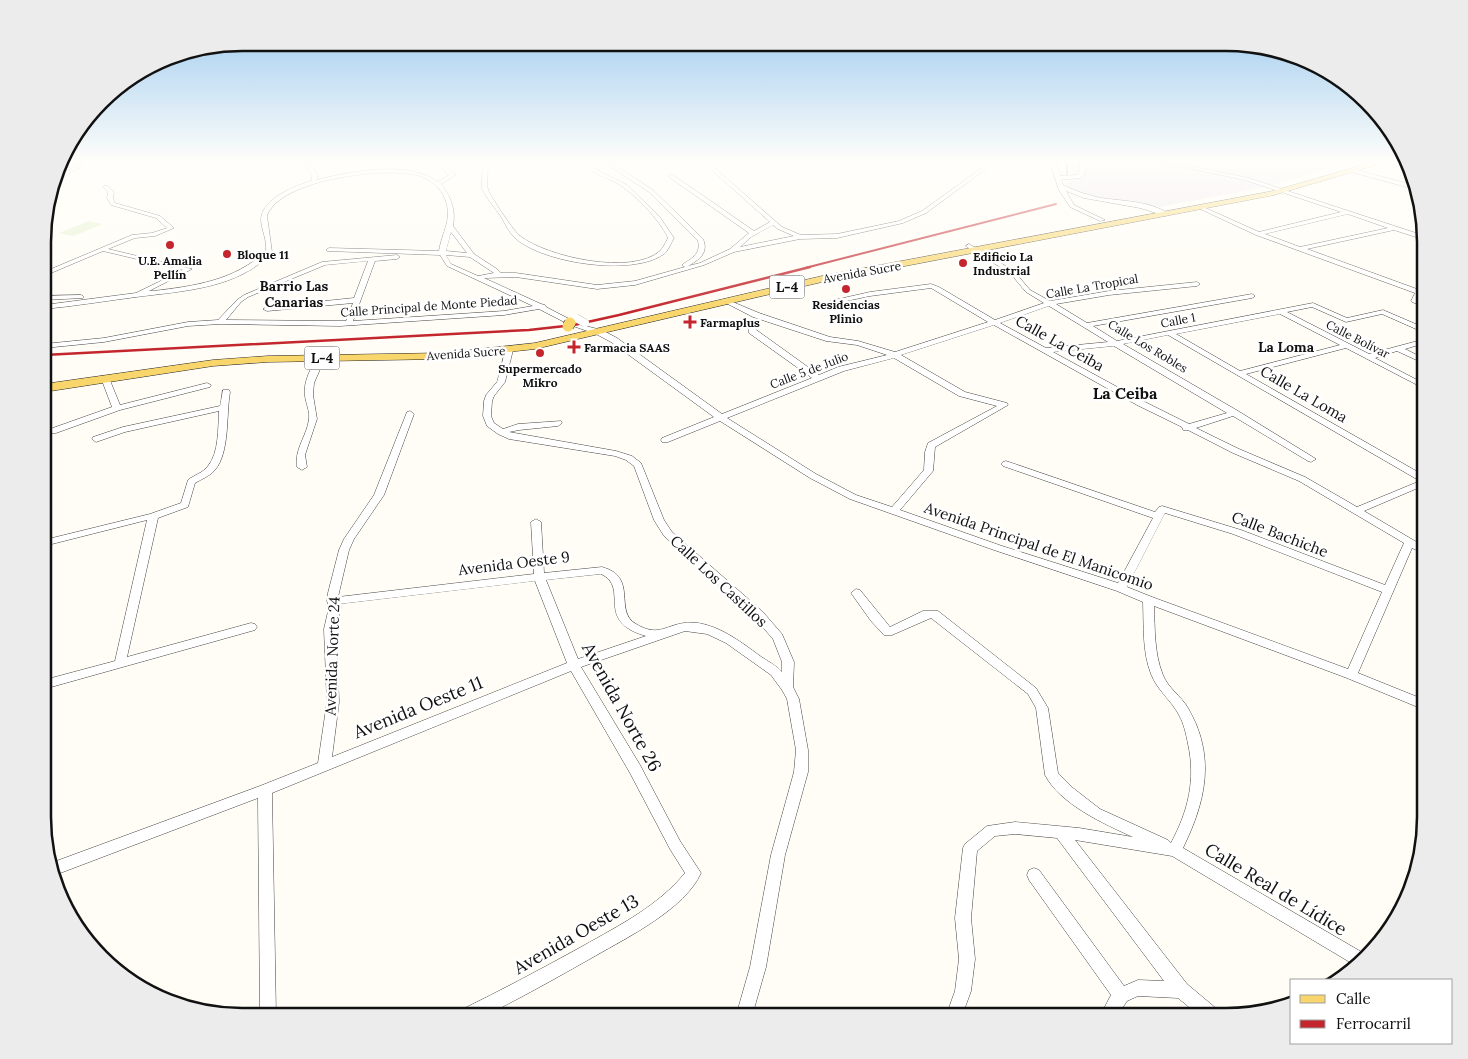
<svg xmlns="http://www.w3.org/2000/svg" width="1468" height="1059" font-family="Lora,serif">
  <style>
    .industrial { fill: #eee6ef }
    .pitch { fill: #e6f2cf }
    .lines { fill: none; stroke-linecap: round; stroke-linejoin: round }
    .stream { stroke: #3f96cf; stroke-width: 2 }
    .minor-casing { stroke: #444; stroke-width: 1 }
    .tertiary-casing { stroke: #444; stroke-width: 1 }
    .primary-casing { stroke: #222; stroke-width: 1 }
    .minor { fill: #fff; fill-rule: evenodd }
    .tertiary { fill: #fff; fill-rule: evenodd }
    .primary { fill: #f9d66b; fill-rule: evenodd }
    .rail-far1 { stroke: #c4262e; stroke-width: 2 }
    .rail { stroke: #c4262e; stroke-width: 2.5 }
    .minor-bridge-casing { stroke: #444; stroke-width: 8; stroke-linecap: butt }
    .primary-bridge-casing { stroke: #222; stroke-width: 12; stroke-linecap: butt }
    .minor-bridge { stroke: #fff; stroke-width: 8 }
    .primary-bridge { stroke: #f9d66b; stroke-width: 11 }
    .poi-dot { fill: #c4262e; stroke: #fff; stroke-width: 2 }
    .labels { text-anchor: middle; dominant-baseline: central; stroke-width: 5; stroke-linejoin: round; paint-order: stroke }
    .far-poi-label { font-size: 12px; font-weight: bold; fill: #111; stroke: #fff; text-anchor: start }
    .far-street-label { font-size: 12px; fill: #111; stroke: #fff }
    .far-neighbourhood-label { font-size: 14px; font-weight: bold; fill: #111; stroke: #fff }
    .shield { fill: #fff; stroke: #585858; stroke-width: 1 }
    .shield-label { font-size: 14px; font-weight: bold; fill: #111 }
    .street-label { font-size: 15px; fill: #111; stroke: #fff }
    .neighbourhood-label { font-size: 16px; font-weight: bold; fill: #111; stroke: #fff }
    .near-street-label { font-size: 18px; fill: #111; stroke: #fff }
    .rim { fill: none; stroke: #111; stroke-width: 2.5 }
  </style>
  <rect width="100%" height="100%" fill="#fffdf5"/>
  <path class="industrial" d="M1071 163H1349L1265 187 1160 207 1092 196 1071 189 1065 184 1074 179Z"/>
  <path class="pitch" d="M89 221 103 224 73 236 59 233Z"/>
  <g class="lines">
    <path class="stream" d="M1067 163V178"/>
    <defs>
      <path id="minor" d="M305 163H310L317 174V180C351 171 408 160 438 182L449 175 435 163H440L456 175 441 184C451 196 456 211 453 226L474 254 497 269 501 273H516L597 285 635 281 685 267 682 265 683 264C693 258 701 253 698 241L649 192 605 163H611L653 190 703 239C709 253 699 260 688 266L700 263 730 249 749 233 669 177V175H673L754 231 770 222 704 163H709L782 227 801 235 837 234 899 221 922 211 989 163H994L926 213 903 223 837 238 800 239 734 252 704 265 635 285 597 289 516 277 484 278 541 304 545 305 546 307 573 321V325H570L539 309 504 315 340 326 220 324 188 326 104 342 44 348V344L104 338 188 322 218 320 237 300 244 295 322 262 397 255 400 257 397 259 375 261 353 321 504 311 533 306 447 266 440 255 327 251 326 250 329 248 439 251C442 232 453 219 445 199 441 188 431 180 420 176 388 166 279 179 267 216L272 252C239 289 182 291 136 297 105 301 75 306 44 309V305L136 293 183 270 103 251 44 276V272L132 235 152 233 167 228 156 218 111 205 107 198 108 192 103 187 104 186H108L114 192 113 198 115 203 160 216 174 228 155 236 135 238 108 249 192 269 149 291H153C194 286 234 281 266 251 267 240 262 231 261 220 261 199 296 185 312 181L311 174ZM773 225 778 229 794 236 740 247 751 237ZM451 232 467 253 446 251ZM446 255 470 257 494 273 478 276 451 264ZM368 261 354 298 267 307 263 309 267 311 353 303 346 321 226 320 241 302 248 297 325 265Z
        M481 163H487L488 166 487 186 489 192C494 201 514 232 520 236 547 257 632 276 660 251 663 248 666 242 668 238 660 220 634 193 617 183 605 177 592 174 584 163H589L599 171 627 185 659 216 674 238C671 243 668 251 664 254 633 277 540 263 514 237 509 232 505 224 502 218 495 208 487 199 482 189 480 180 485 172 481 163Z
        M1080 163H1086L1085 173 1081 178 1058 180 1055 178 1058 176 1077 175 1079 173Z
        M1165 163H1175L1248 178 1425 236V240L1394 230 1307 249 1425 292V296L1421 295 1418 300 1425 303V307L1412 302 1411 301 1415 293 1256 235 1196 207 1201 206 1259 232 1341 212 1245 180ZM1348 214 1388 228 1300 247 1265 234Z
        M77 165 82 166 55 182 56 178Z
        M1353 169 1413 185 1414 189 1351 172V170Z
        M969 244 1014 271 1030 290 1050 301 1109 291 1197 282 1200 284 1197 286 1109 295 1056 304 1087 323 1252 294 1255 296 1252 298 1093 326 1117 341 1313 303 1347 318 1383 310 1425 328V333L1382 314 1346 322 1312 307 1287 312 1369 354 1425 339V343L1405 349 1425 359V364L1397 351 1375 358 1425 384V389L1346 348 1246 374 1425 476V485L1364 511 1425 547V554L1412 548 1358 673 1425 700V710L1347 678 1154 606C1155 629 1154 653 1163 675 1168 688 1181 696 1188 708 1216 756 1206 801 1183 848L1365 954 1353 964 1172 856 1075 840 1187 984 1218 1010 1220 1016H1200L1178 998 1138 996 1127 1001 1117 1016H1100L1111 995 1029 880 1027 875 1029 870 1034 868 1039 870 1124 986 1138 980 1164 981 1057 838 1015 834 995 836 977 851 971 918 975 959 971 991 962 1016H946L955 991 959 959 955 918 963 848 965 844 987 826 1015 822 1079 828 1133 837C1104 824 1060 804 1045 775L1036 708 1028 694 931 618 892 635H884L871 621 851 593 856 589 860 590 890 627 923 611H938L1036 688 1048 708 1058 773 1073 788 1100 809 1168 840 1171 843C1188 811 1196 780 1188 744 1186 734 1184 724 1179 715 1171 700 1157 690 1151 674 1142 651 1144 626 1143 602L1117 591 994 550 850 499 810 478 720 421 668 442H662L661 440 662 438 714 417 611 342 596 334 573 326 577 324 602 330 617 338 722 414 812 378 749 333V329H755L819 375 838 367 887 355 857 345 826 341 753 317 724 302V300H728L759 313 830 337 858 341 895 352 988 322 931 288 870 296 832 304 829 302 830 301 870 292 931 284 939 287 995 320 1044 303 1026 292 1010 273 967 247 966 246ZM1049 306 1108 342 1046 348 1000 323ZM1280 314 1340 345 1240 371 1176 334ZM994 325 1137 405 1182 427 1183 430H1188L1233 453 1299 481 1404 543 1385 585 1241 530 1162 506 1159 507 1155 512 1006 461 1003 462 1001 464 1003 466 1153 518 1118 583 1002 546 900 510 933 471 935 447 1008 405 1007 403 965 392 901 355ZM1168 335 1420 481 1357 507 1305 477 1239 449 1196 428 1233 416 1308 461 1311 462 1316 459 1238 411 1123 344ZM1114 346 1227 413 1189 424 1143 401 1053 352ZM894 358 959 396 997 406 928 443 925 452 924 470 892 507 856 495 816 474 727 418 844 371ZM1165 513 1233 534 1382 592 1348 669 1152 597 1127 587Z
        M81 295 83 296V298L44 300V296Z
        M506 348H512L513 350 505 382 494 396 492 401 491 416 494 423 503 429 518 424 561 421 562 423 558 426 519 430 509 432 616 451 632 456 641 463 664 520 672 532 762 611 782 634 794 662 793 687 799 699 808 750V772L785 855 766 967 752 1016H736L750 967 771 855 794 772 796 750 787 699 782 690 771 675 726 643 707 634 685 631 581 667 640 765 680 841 701 873C685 909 628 937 595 956 565 973 535 990 504 1006L484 1016H459L461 1010C502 990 543 968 583 946 620 925 658 906 685 873L670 849 630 773 571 671 272 793 276 1016H260L258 798 55 875 51 863 260 786 318 763 327 702 324 629 329 607 327 601 328 593 339 550 344 539 374 495 407 412 410 411 414 414 384 495 354 539 349 550 338 597 534 574 531 522 536 519 541 522 544 573 602 567C639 577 613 611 636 624 658 637 664 626 684 623 711 619 740 641 760 656 767 661 776 665 782 672V662L773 639 754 617 664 536 654 520 634 466 626 460 615 456 509 439 498 434 487 426 483 416 484 401 486 395 497 382ZM601 574C631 588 593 621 646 636L578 659 546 580ZM535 581 567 663 332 757 339 702 336 629 341 607 339 604Z
        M318 356H324L325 358 314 383 313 395 317 419 305 455 307 467 302 470 297 467C294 449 307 436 309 419 310 411 306 404 305 396 303 381 311 368 318 356Z
        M102 376H105L109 378 120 405 207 383 211 385 210 387 120 410 56 433H50L49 431 50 429 112 407 101 378Z
        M223 390H229L230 392C226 415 230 452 215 470 210 476 202 479 195 483L188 507 158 518 127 657 251 623 255 624 257 627 255 630 44 689V680L115 661 147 520 44 546V540L150 514 181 503 188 480C194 475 203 473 208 466 219 453 218 428 219 411L125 432 96 442 92 439 93 437 123 427 220 406Z"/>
      <path id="tertiary" d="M1050 163H1056L1063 185C1075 191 1087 195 1101 198 1122 201 1151 201 1169 214L1166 216 1140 208 1084 198 1066 191 1074 205 1105 220 1100 221 1070 207 1059 190Z"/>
      <path id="primary" d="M1370 163H1383L1274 195 822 282 535 349 442 359 268 362 213 366 44 392V384L213 360 268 356 442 353 535 343 822 276 1273 191Z"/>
    </defs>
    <use href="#minor" class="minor-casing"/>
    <use href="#tertiary" class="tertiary-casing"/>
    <use href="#primary" class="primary-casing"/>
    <use href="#minor" class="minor"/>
    <use href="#tertiary" class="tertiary"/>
    <use href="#primary" class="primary"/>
    <path class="rail-far1" d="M805 268 1056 204"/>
    <path class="rail" d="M44 355 529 330 574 325 619 315 810 267"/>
    <defs>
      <path id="minor-bridge" d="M576 318 585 323"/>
      <path id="primary-bridge" d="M568 326 570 323"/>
    </defs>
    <use href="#minor-bridge" class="minor-bridge-casing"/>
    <use href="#primary-bridge" class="primary-bridge-casing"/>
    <use href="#minor-bridge" class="minor-bridge"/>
    <use href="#primary-bridge" class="primary-bridge"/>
  </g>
  <linearGradient id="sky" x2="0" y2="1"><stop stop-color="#95c6ee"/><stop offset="0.52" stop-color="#fffefa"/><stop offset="1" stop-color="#fffefa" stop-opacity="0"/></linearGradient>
  <rect width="1468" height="311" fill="url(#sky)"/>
  <g class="poi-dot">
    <circle cx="170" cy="245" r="5"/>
    <circle cx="227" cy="254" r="5"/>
    <circle cx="963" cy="263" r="5"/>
    <circle cx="846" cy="289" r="5"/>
    <path d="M687.5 314.5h5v5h5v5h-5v5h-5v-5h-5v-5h5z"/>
    <path d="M571.5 339.5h5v5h5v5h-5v5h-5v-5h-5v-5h5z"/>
    <circle cx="540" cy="353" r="5"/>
  </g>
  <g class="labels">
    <g class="far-poi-label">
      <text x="237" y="254">Bloque 11</text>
      <text x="973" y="256">Edificio La<tspan x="973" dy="14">Industrial</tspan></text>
      <text x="170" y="260" text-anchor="middle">U.E. Amalia<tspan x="170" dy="14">Pellín</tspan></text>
      <text x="846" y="304" text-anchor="middle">Residencias<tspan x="846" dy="14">Plinio</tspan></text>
      <text x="700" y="322">Farmaplus</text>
      <text x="584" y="347">Farmacia SAAS</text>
      <text x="540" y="368" text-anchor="middle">Supermercado<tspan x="540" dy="14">Mikro</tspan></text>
    </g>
    <g class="far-street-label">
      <text transform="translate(862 272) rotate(-10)">Avenida Sucre</text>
      <text transform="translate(1092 286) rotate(-10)">Calle La Tropical</text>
      <text transform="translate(429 306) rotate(-4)">Calle Principal de Monte Piedad</text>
      <text transform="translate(1178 320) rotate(-11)">Calle 1</text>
      <text transform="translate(1358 339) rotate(27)">Calle Bolívar</text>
      <text transform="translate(1148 346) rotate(31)">Calle Los Robles</text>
      <text transform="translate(466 353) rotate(-4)">Avenida Sucre</text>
      <text transform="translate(809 370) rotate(-21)">Calle 5 de Julio</text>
    </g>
    <g class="far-neighbourhood-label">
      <text x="294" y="286">Barrio Las<tspan x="294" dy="16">Canarias</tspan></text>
      <text x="1286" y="347">La Loma</text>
    </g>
    <g class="shield">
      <rect x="769.5" y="275.5" width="35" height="23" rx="4"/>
      <rect x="304.5" y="346.5" width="35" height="23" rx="4"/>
    </g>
    <g class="shield-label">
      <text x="787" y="287">L-4</text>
      <text x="322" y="358">L-4</text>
    </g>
    <g class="street-label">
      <text transform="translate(1060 343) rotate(29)">Calle La Ceiba</text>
      <text transform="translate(1304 394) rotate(30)">Calle La Loma</text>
      <text transform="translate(1280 534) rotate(21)">Calle Bachiche</text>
      <text transform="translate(1039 546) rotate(19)">Avenida Principal de El Manicomio</text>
      <text transform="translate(514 563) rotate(-7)">Avenida Oeste 9</text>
      <text transform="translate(719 581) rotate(43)">Calle Los Castillos</text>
      <text transform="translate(332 656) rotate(-88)">Avenida Norte 24</text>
    </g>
    <g class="neighbourhood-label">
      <text x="1125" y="393">La Ceiba</text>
    </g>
    <g class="near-street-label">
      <text transform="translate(418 707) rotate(-22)">Avenida Oeste 11</text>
      <text transform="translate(622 707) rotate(61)">Avenida Norte 26</text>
      <text transform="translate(1276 889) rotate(31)">Calle Real de Lídice</text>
      <text transform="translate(576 934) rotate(-30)">Avenida Oeste 13</text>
    </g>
  </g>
  <path d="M0 0H1468V1059H0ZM242 51H1226A191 191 0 0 1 1417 242V817A191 191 0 0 1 1226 1008H242A191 191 0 0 1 51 817V242A191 191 0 0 1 242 51Z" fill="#ececec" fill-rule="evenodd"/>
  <path class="rim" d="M242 51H1226A191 191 0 0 1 1417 242V817A191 191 0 0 1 1226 1008H242A191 191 0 0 1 51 817V242A191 191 0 0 1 242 51Z"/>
  <rect x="1290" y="979" width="162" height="65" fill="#ffffff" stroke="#a0a0a0"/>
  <rect x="1300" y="995" width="25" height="8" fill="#f9d66b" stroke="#a0a0a0"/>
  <text x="1336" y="1004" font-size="15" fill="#111111">Calle</text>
  <rect x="1300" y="1020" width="25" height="8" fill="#c4262e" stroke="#a0a0a0"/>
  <text x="1336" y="1029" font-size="15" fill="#111111">Ferrocarril</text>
</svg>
